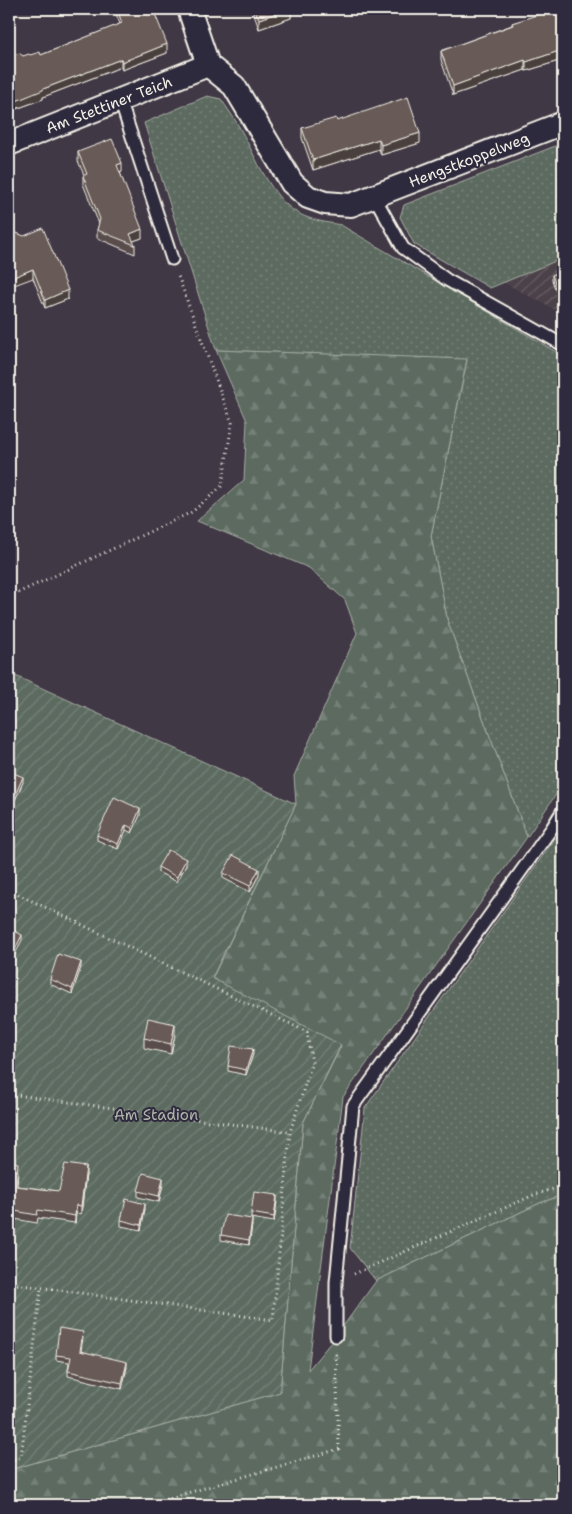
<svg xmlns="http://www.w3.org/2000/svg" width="572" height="1514" font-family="'Shantell Sans',sans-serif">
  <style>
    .industrial { fill: url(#industrial-furrows) }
    .grass { fill: url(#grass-dots); stroke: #a8aea4 }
    .forest { fill: url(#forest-firs); stroke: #a8aea4 }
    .garden { fill: url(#garden-furrows); stroke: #a8aea4 }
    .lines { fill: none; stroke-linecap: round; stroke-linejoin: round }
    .service-casing { stroke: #f4f1e8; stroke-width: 15 }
    .minor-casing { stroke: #f4f1e8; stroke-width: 26 }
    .path { stroke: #f4f1e8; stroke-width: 3; stroke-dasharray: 1 4; stroke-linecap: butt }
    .service { stroke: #2f2a3d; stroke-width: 11 }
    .minor { stroke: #2f2a3d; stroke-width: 22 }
    .wall { fill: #594d4b; stroke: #f4f1e8 }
    .shaded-wall { fill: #493f3d; stroke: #f4f1e8 }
    .building { fill: #685a57; stroke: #f4f1e8 }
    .labels { text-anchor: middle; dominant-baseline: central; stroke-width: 4; stroke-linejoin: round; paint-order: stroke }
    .street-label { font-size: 15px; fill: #f4f1e8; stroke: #2f2a3d }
    .park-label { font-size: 15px; fill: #b0b5ab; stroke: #2f2a3d }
  </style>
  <defs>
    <pattern id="industrial-furrows" width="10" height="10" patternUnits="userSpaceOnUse" patternTransform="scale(1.25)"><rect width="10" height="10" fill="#4c424a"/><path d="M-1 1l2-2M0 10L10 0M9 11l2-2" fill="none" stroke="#665e64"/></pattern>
    <pattern id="grass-dots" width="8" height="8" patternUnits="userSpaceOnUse" patternTransform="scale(1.25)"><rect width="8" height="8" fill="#5c6b61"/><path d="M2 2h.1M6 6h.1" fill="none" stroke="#748178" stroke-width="1.8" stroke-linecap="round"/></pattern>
    <pattern id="forest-firs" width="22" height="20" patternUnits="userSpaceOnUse" patternTransform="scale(1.25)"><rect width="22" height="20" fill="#5c6b61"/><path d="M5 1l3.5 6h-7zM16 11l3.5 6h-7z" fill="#748178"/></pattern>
    <pattern id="garden-furrows" width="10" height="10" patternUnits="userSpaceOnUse" patternTransform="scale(1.25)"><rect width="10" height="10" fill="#5c6b61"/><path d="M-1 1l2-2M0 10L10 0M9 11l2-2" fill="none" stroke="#748178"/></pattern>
  </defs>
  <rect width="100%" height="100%" fill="#403845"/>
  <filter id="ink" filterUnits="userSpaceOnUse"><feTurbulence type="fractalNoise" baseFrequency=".02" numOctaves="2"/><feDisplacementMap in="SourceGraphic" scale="10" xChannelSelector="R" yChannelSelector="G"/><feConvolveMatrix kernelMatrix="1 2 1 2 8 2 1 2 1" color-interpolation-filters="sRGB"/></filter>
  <g filter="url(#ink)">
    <path class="industrial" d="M563 258V314L503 282Z"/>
    <path class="grass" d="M207 96 221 99C227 108 233 116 238 125 254 152 267 191 293 210 307 220 324 222 341 225L563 356V784L527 837 448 623 431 536 467 360 216 350 144 123Z
      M563 143V258L490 288 414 244 400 217 404 205Z
      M563 827V1195L540 1203 376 1281 350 1248 365 1108Z"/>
    <path class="forest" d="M216 350 467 359 431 536 448 623 527 837 343 1097 308 1370 336 1336 376 1281 540 1203 563 1195V1505H9V1470L280 1392 303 1123 341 1046 212 979 296 804 294 776 357 633 345 600 309 568 197 521 244 480 247 421Z"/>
    <path class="garden" d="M9 673 296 804 212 978 341 1045 303 1123 280 1392 9 1470Z"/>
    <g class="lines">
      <defs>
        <path id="service" d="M120 100 172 259
          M374 196 403 248 447 280 563 345
          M336 1336V1282L353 1106 552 828 563 810"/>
        <path id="minor" d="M189 9 208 65
          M208 65 234 86 292 183 308 197 325 203 351 205 563 123
          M9 144 208 65"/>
      </defs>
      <use href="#service" class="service-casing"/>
      <use href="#minor" class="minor-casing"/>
      <path class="path" d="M9 597 192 512 222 486 232 423 177 273
        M9 890 307 1032 312 1063 290 1132 273 1320 9 1283
        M9 1094 290 1132
        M354 1274 534 1195 563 1186
        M9 1461 21 1457 41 1288
        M146 1505 339 1449 336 1352"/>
      <use href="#service" class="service"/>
      <use href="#minor" class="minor"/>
    </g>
    <path class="wall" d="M114 9H165V10L155 14 167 53 122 70 121 67 43 97V99L16 109V108L9 110V57L41 55 120 24Z
      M252 9H291V18L259 29Z
      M563 9V64L562 60 526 71 525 70 453 95 441 60V51L512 25V23Z
      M337 121 420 143 381 155 379 149 313 170 302 138V128Z
      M78 152 122 172H120L142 238 133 241 135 245V254L97 238V230L99 224 83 184V176L84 175 78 161Z
      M9 230 68 299 45 308 33 278Z
      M563 271 560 302 552 280V275Z
      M9 771 23 782 15 800 9 797Z
      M140 815 132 833 126 830 118 849 97 840V835Z
      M186 865 177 882 158 872V867Z
      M223 873 259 874 250 892 223 878Z
      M81 967 72 994 50 984V979Z
      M175 1034 171 1054 144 1048V1038Z
      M253 1054 246 1075 228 1071V1066Z
      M9 1161 18 1171 17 1186 59 1191 86 1174 81 1214 76 1213 75 1223 38 1218 37 1223 9 1218Z
      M163 1184 159 1202 138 1197V1191Z
      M277 1201 274 1222 251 1218V1213Z
      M145 1209 141 1230 121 1226V1220Z
      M252 1225 249 1245 221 1240V1235Z
      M83 1337 81 1351 127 1367 122 1389 68 1376V1371L69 1362 56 1360V1355Z"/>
    <path class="shaded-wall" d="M152 9H165V10L152 15Z
      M289 9H291V18L259 29V19Z
      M167 44V53L122 70V62Z
      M562 50V60L526 71V62Z
      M121 59V67L43 97V99L16 109V101L43 89Z
      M525 60V70L453 95V86Z
      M16 99V108L9 110V102Z
      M420 133V143L381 155V145Z
      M379 139V149L313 170V160Z
      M122 163V172L117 173V165Z
      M142 229V238L130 242V234Z
      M33 269V278L9 287V279Z
      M68 290V299L45 308V300Z
      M563 295V301L560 302V296Z
      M23 777V782L15 800V795Z
      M140 809V815L132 833V828Z
      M126 825V830L118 849V844Z
      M186 859V865L177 882V877Z
      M259 869V874L250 892V886Z
      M22 935V940L9 967V962Z
      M81 962V967L72 994V989Z
      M175 1024V1034L171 1054V1044Z
      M253 1049V1054L246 1075V1070Z
      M86 1167V1174L81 1214V1206Z
      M163 1178V1184L159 1202V1196Z
      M277 1195V1201L274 1222V1217Z
      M145 1204V1209L141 1230V1225Z
      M76 1205V1213L75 1223V1216Z
      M252 1219V1225L249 1245V1240Z
      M127 1362V1367L122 1389V1383Z"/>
    <path class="building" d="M117 9H153L167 44 122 62 121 59 43 89V90L16 101V99L9 102V57L19 53 23 56 29 54 30 55 40 52 41 55 122 23Z
      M255 9H289L259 19Z
      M555 9H563V54L562 50 526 62 525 60 453 86 441 51 513 25 512 23Z
      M408 97 420 133 381 145 379 139 313 160 302 128 336 118 337 121Z
      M112 139 122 163 117 165 142 229 130 234 135 245 97 230 100 219 83 176 87 174 78 152Z
      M43 228 68 290 45 300 33 269 9 279V230L24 236Z
      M563 271V295L560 296 552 275Z
      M9 771 23 777 15 795 9 792Z
      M114 797 140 809 132 828 126 825 118 844 97 835Z
      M168 850 186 859 177 877 158 867Z
      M233 855 259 869 250 886 223 873Z
      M9 928 22 935 9 962Z
      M58 954 81 962 72 989 50 979Z
      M148 1018 175 1024 171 1044 144 1038Z
      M231 1046 253 1049 246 1070 228 1066Z
      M9 1161 18 1163 16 1186 59 1191 65 1164 86 1167 81 1206 76 1205 75 1216 38 1210 37 1215 9 1210Z
      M143 1173 163 1178 159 1196 138 1191Z
      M254 1192 277 1195 274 1217 251 1213Z
      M126 1199 145 1204 141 1225 121 1220Z
      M225 1215 252 1219 249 1240 221 1235Z
      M59 1328 83 1332 80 1351 127 1362 122 1383 68 1371 71 1357 56 1355Z"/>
  </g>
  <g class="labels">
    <g class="street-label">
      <text transform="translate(109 105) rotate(-21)">Am Stettiner Teich</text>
      <text transform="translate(469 160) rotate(-21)">Hengstkoppelweg</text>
    </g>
    <g class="park-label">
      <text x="156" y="1115">Am Stadion</text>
    </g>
  </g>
  <rect width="572" height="1514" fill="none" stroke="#2f2a3d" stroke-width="30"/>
  <rect x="15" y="15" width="542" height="1484" fill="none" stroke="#f4f1e8" stroke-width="2" filter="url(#ink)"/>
</svg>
